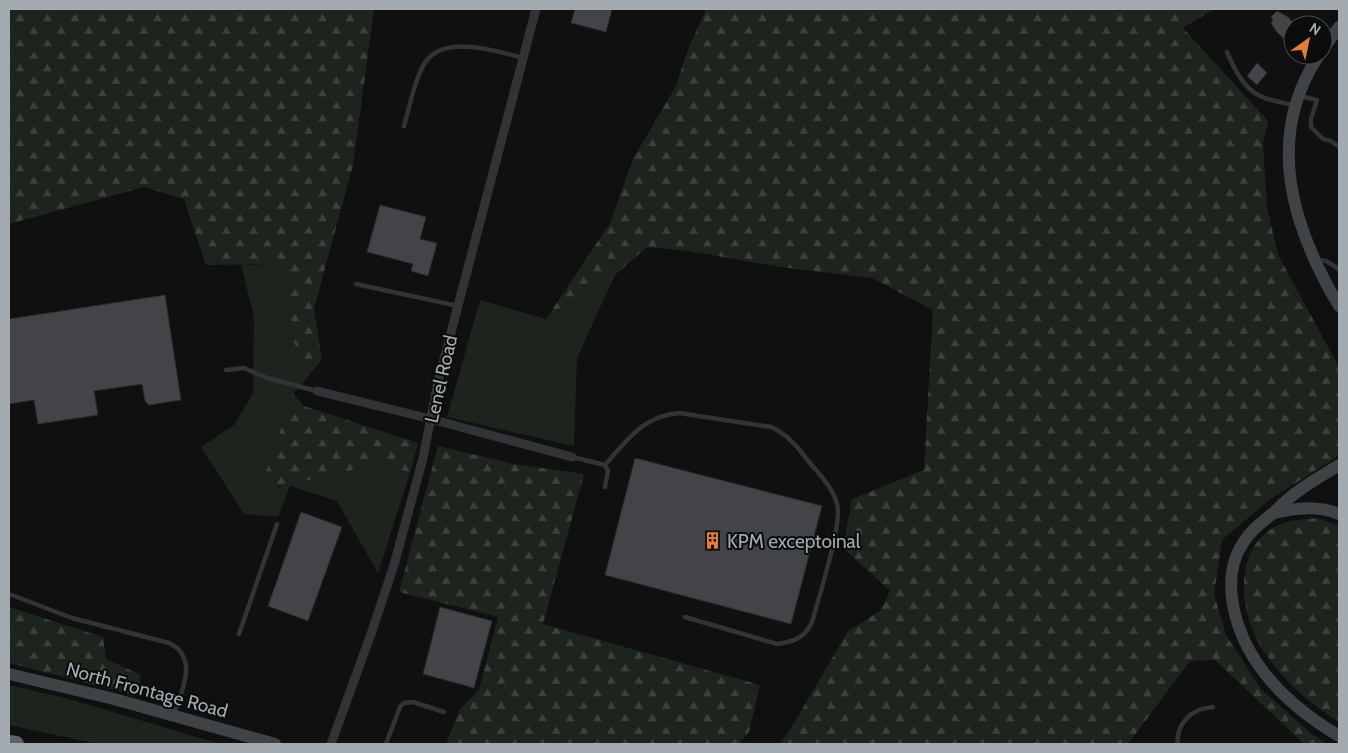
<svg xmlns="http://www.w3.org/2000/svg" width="1348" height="753" font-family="Cabin,sans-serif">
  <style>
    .grass { fill: #1d241d }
    .forest { fill: url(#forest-firs) }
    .building { fill: #424447; stroke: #2a2b2d }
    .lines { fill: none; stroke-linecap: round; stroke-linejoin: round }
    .lane { stroke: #323336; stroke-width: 4.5 }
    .street { stroke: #323336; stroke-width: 9 }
    .secondary { stroke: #404346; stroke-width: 12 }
    .highway { stroke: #5e6367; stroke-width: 16 }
    .labels { text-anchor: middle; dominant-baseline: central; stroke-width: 4; stroke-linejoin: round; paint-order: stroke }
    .street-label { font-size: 19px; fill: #a3abb1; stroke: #0b0c0c }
    .poi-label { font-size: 19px; fill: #a3abb1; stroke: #0b0c0c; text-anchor: start }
  </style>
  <defs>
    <pattern id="forest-firs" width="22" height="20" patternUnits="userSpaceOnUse" patternTransform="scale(1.25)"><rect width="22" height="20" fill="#1d241d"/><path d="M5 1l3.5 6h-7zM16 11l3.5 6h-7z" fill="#3b413b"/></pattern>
  </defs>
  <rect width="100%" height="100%" fill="#101011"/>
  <path class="grass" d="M285 264 291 336 302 360H322L293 394 260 492 382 463 410 473 378 573 337 501 290 486 278 517 244 514 201 447 234 425 253 393 254 317 241 265Z
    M615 275 577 358 574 446 447 417 480 300 546 319Z
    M9 685 65 698 221 744H98L9 725Z"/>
  <path class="forest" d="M9 9H374L353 165 314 309 322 360H302L291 336 285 264 206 265 184 199 144 187 9 224Z
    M706 9H1214L1183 28 1268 121 1263 144 1267 207 1278 255 1339 367V453L1334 459 1269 500 1222 540 1214 594 1226 635 1261 689 1312 734 1327 744H1304L1215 660 1190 661 1128 744H780L793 725 848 631 880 611 890 591 843 548 852 499 924 470 933 310 872 278 780 267 689 251 647 247 615 275 546 319 610 223 633 159 676 86 687 52Z
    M293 394 304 406 418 443 410 473 382 463 259 492Z
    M438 446 514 464 584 474 543 624 760 685 749 732 739 744H446L460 709 479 690 498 617 399 592Z
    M1318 518 1339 526V722C1307 702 1280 678 1260 645 1236 606 1234 537 1287 522 1297 519 1308 519 1318 518Z
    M9 607 103 637 106 659 141 675 138 696 9 663Z"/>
  <path class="building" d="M575 9H612L606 32 571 23Z
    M1277 11 1288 17 1295 25H1293V29L1283 38 1276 31 1271 23 1273 20 1271 17Z
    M1257 63 1267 73 1257 85 1247 76Z
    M380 205 426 217 420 239 437 243 428 276 411 271 413 264 367 252Z
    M165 295 181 400 149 405 145 401 142 384 94 391 98 415 38 424 34 400 9 404V319Z
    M635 458 822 506 791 624 605 575Z
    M301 512 342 527 308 621 268 606Z
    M440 607 492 621 474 688 423 674Z"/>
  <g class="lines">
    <path class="lane" d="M1227 52C1234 68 1243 88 1260 96 1270 101 1283 102 1294 106
      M1300 96 1317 100 1311 119V127L1323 139 1331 141 1339 147
      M404 126C409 109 416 73 427 60 447 35 497 51 523 58
      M1318 260 1326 261 1339 269
      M356 284 458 306
      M226 370 244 368 267 378 317 391
      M572 457 605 465C627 440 643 416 679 413L771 427C789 435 798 448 810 463 820 475 833 488 837 504 843 522 819 596 813 619 807 637 794 642 777 644L685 617
      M605 465 608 471 605 487
      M9 594 72 618 169 643C199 657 182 691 174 714
      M239 634 277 524
      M386 744 400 707 404 703 413 702 444 712
      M1178 744C1176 731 1184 717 1197 711 1201 708 1208 708 1213 707"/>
    <path class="street" d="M317 391 431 419 572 457
      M331 744 371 634 394 565 423 458 438 382 536 9"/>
    <path class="secondary" d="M1323 49 1339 27
      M1319 55C1264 138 1292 227 1339 306
      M1339 465C1322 476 1301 487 1286 501 1281 505 1277 510 1272 514 1261 523 1250 531 1243 543 1231 561 1229 584 1233 605 1244 665 1289 706 1339 736
      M1274 513C1296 508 1317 505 1339 514
      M9 674 114 699 275 744"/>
    <path class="highway" d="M9 743 16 744"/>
  </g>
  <defs>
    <symbol id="building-bare" viewBox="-9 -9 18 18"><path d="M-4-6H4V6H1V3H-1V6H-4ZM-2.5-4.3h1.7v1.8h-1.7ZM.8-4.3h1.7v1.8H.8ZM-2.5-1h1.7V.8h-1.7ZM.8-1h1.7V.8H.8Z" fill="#e17d38" stroke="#0b0c0c" stroke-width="2.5" paint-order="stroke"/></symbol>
  </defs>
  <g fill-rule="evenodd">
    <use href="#building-bare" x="700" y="528" width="25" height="25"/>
  </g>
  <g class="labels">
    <g class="street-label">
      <text transform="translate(441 379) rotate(-77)">Lenel Road</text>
      <text transform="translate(147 690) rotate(15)">North Frontage Road</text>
    </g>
    <g class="poi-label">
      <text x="727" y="541">KPM exceptoinal</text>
    </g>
  </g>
  <rect width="1348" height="753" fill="none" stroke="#a3abb1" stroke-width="20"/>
  <g transform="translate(1308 40) rotate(33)"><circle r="24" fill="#0b0c0c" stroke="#484c4e"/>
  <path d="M0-4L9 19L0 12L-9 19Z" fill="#e17d38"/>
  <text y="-8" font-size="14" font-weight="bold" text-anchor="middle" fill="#a3abb1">N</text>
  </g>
</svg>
